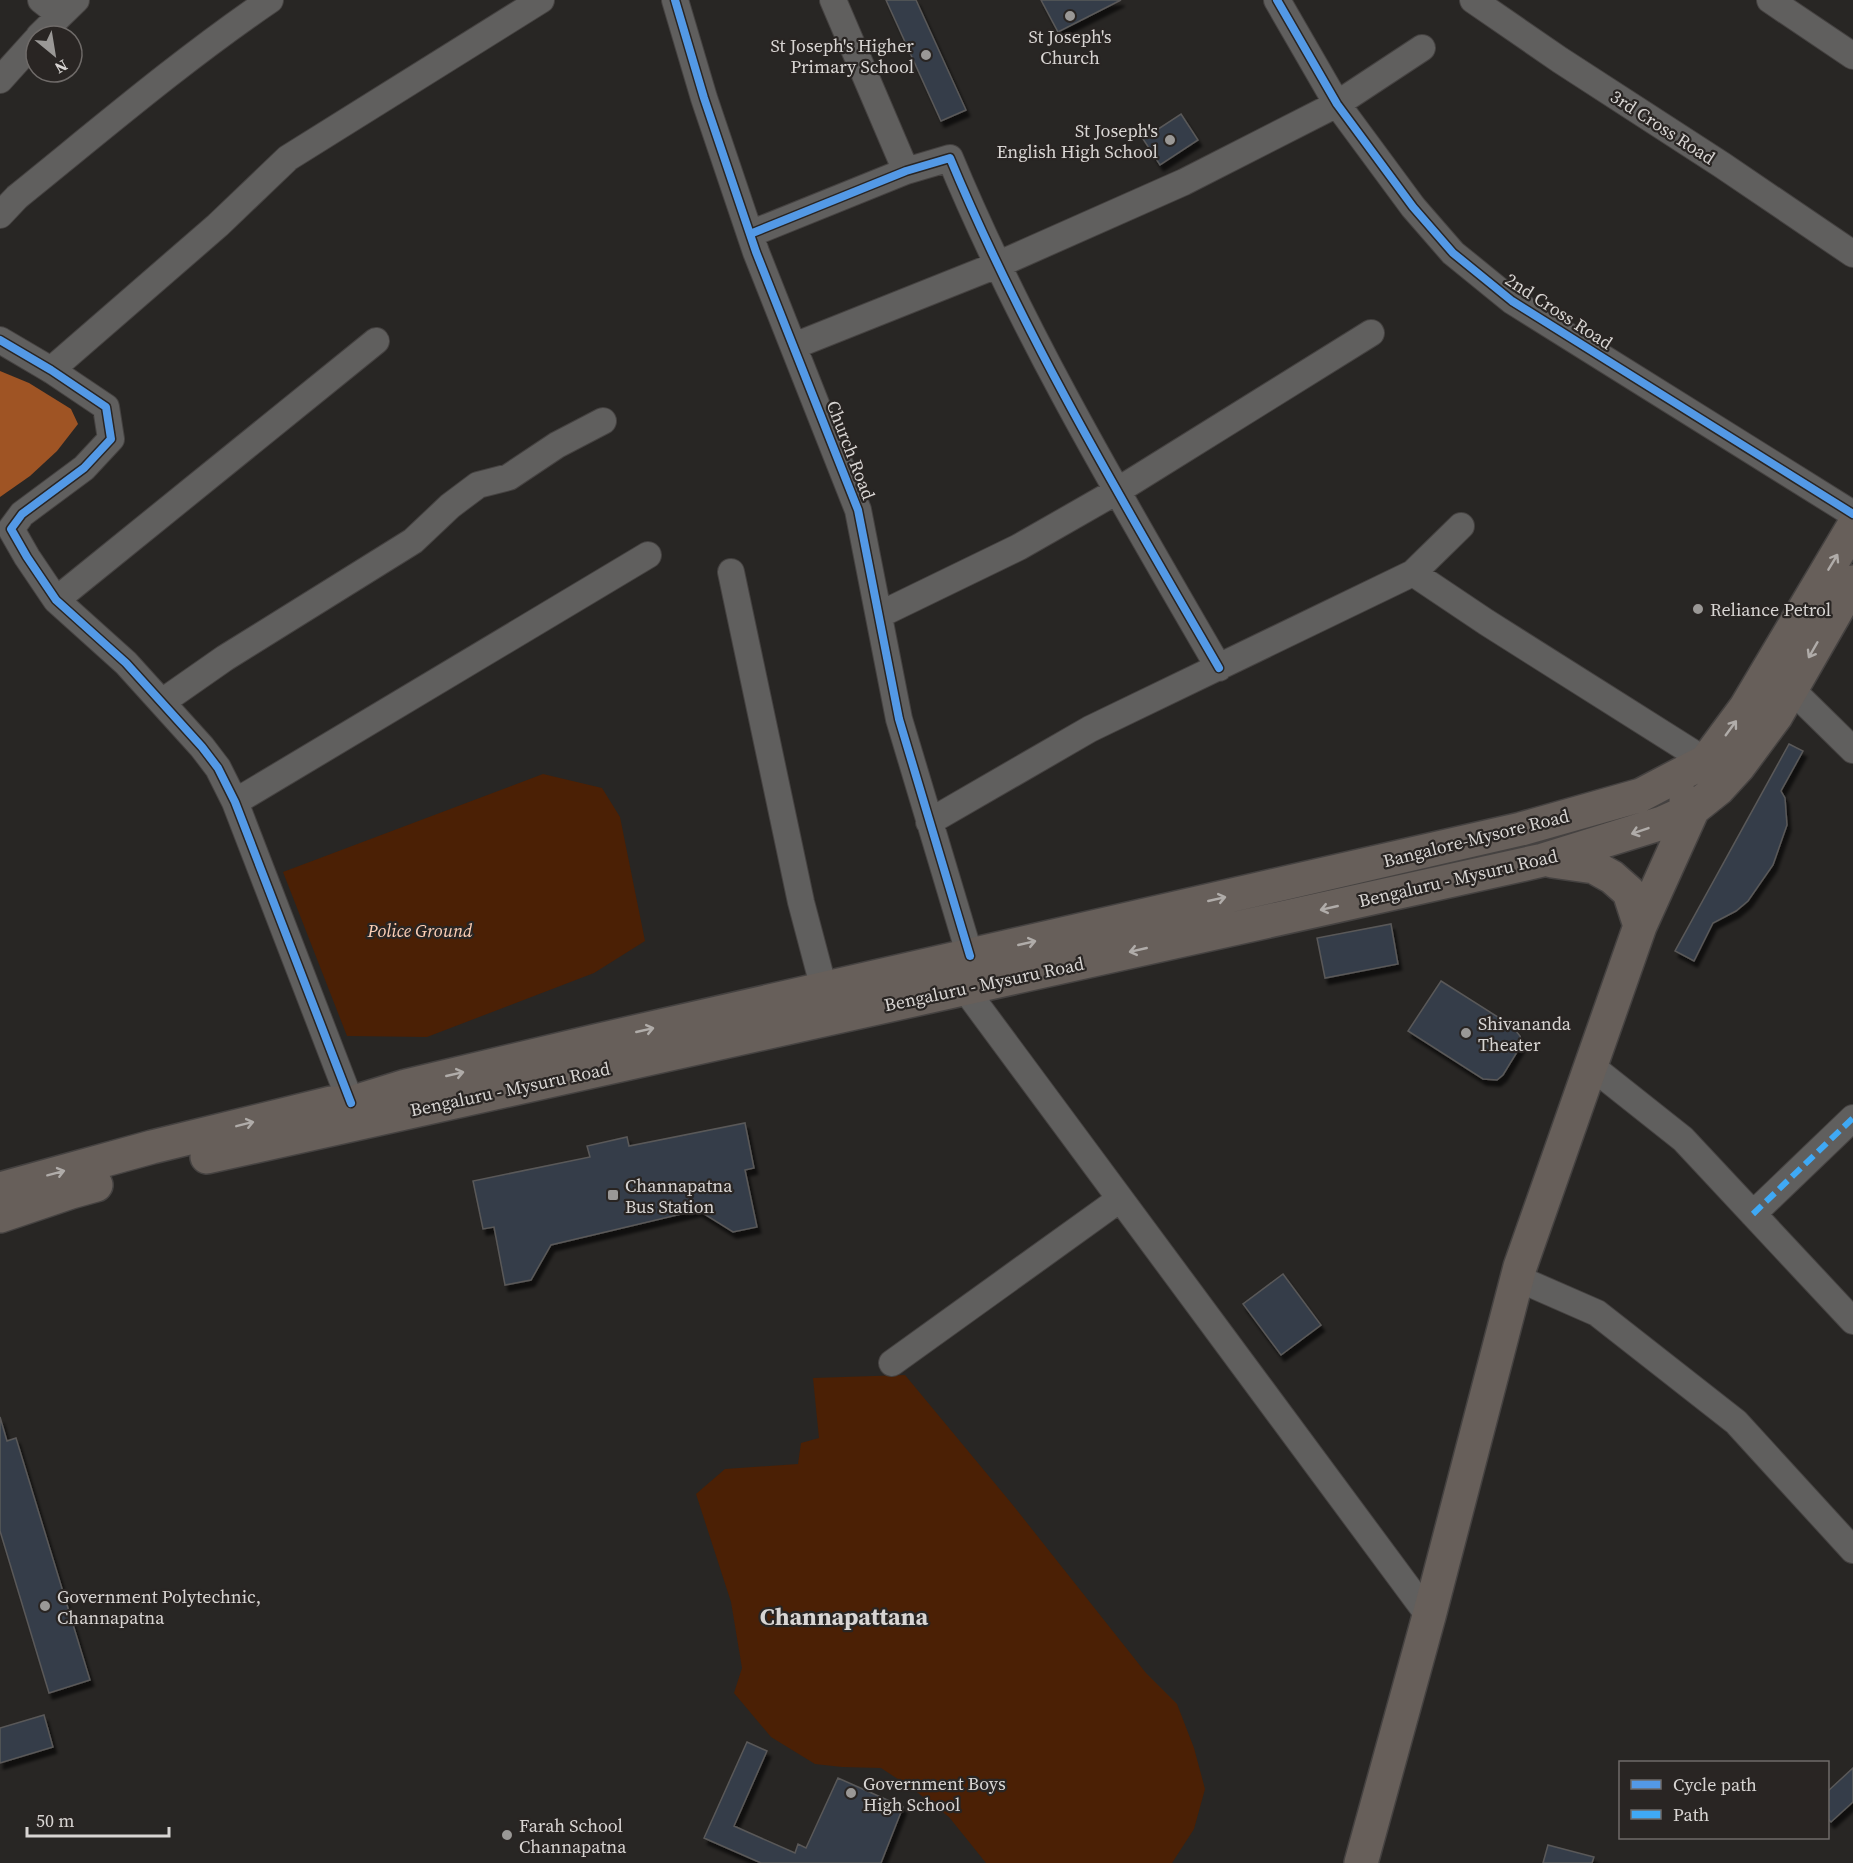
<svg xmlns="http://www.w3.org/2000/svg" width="1853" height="1863" font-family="'Source Serif 4',serif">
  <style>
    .green { fill: #4b2005 }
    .water { fill: #9f5424 }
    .building { fill: #353e4a; stroke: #5a5959; stroke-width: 1.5; filter: url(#shadow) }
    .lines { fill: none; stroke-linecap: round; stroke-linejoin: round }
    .minor-casing { stroke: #454241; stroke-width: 28 }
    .major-casing { stroke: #454241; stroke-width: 36 }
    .minor { stroke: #605f5e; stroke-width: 26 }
    .major { stroke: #675f5a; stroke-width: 33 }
    .quiet { stroke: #3fa9f5; stroke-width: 6; stroke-dasharray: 12 6; stroke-linecap: butt }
    .cycleway-casing { stroke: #292523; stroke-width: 11 }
    .cycleway { stroke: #5399e6; stroke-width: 8 }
    .oneway { stroke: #b0aca9 }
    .poi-dot { fill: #9a9896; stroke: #292523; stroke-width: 2 }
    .labels { text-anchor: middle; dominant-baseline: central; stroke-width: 4.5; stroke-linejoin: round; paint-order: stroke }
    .poi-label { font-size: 18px; fill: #d8d5d3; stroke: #292523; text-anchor: start }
    .street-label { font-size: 18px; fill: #d8d5d3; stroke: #292523 }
    .park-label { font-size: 18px; font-style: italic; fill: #fdcfb6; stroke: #292523 }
    .district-label { font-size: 24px; font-weight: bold; fill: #d8d5d3; stroke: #292523 }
  </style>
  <defs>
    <filter id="shadow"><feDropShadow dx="3.5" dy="6" stdDeviation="1.5" flood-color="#0009"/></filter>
  </defs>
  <rect width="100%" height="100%" fill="#282624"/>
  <path class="green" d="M543 774 602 788 620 817 645 941 594 973 427 1037 347 1036 283 872Z
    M905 1375 1012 1504 1146 1673 1177 1704 1194 1748 1205 1789 1194 1829 1172 1863H986L949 1817 913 1789 881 1768 842 1767 815 1764 771 1737 734 1693 742 1668 731 1602 696 1494 725 1469 798 1464 801 1443 819 1438 813 1378Z"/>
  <path class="water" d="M0 371 29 383 71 409 78 424 57 451 30 476 0 497Z"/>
  <path class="building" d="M886 0H916L966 110 941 121Z
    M1041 0H1121L1058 32Z
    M1181 114 1198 140 1160 165 1143 139Z
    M1789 744 1803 751 1781 791 1785 798 1787 825 1773 865 1748 901 1736 911 1713 923 1694 961 1675 951Z
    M1391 924 1398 964 1325 978 1317 938Z
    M1441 981 1512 1026 1520 1036 1522 1044 1503 1075 1497 1080 1483 1079 1408 1031Z
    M745 1123 754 1168 745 1170 757 1227 733 1232 698 1210 551 1245 531 1280 505 1285 494 1227 483 1229 473 1181 590 1157 587 1146 627 1137 629 1146Z
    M1283 1274 1321 1325 1281 1355 1243 1304Z
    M0 1417 7 1441 16 1438 90 1680 49 1693 0 1531Z
    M44 1715 53 1747 0 1763V1728Z
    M747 1742 767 1751 734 1826 795 1853 798 1844 806 1848 838 1778 903 1807 881 1863H761L704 1838Z
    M1853 1768V1802L1831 1822 1828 1819V1791Z
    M1548 1845 1594 1857 1592 1863H1543Z"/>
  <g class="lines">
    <defs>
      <path id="minor" d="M41 0 60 15
        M675 0 704 98 756 252 858 510 899 719 970 956
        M833 0 906 171
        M1277 0 1337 104 1413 207 1453 253 1512 301 1853 514
        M1473 0 1560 60 1722 165 1853 254
        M1770 0 1853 56
        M39 36 76 0
        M0 80 36 40
        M0 215 17 197C100 130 182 60 270 0
        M750 234 906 171 950 158C1024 336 1123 502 1219 668
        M0 340 51 370 106 407 111 439 84 468 22 514 11 529 27 557 56 600 126 663 202 747 218 768 235 802 351 1103
        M794 346 997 265 1184 182 1337 104 1422 48
        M51 370 218 225 288 158 541 0
        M731 572 801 902 824 989
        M1413 573 1486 622 1706 761
        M56 600 376 341
        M879 615 1019 547 1117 491 1371 333
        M1791 689 1853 750
        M162 702 225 658 413 541 450 506 478 485 509 477 557 445 603 421
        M235 802 648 555
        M929 822 1090 729 1413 573 1461 526
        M965 989 1429 1616
        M1591 1066 1683 1139 1853 1321
        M1753 1214 1853 1118
        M1517 1278 1597 1313 1736 1422 1853 1550
        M892 1363 1120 1199"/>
      <path id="major" d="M1552 861 1594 867 1612 877 1629 892 1640 926
        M207 1157 1543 860 1662 823 1693 809 1718 789 1739 766 1776 716 1853 582
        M0 1189 152 1147 331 1103H351L406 1086 595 1041 1521 829 1641 795 1706 761 1746 707 1853 527
        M0 1216 71 1192 96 1185
        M1361 1863 1429 1616 1520 1267 1640 926 1693 809 1686 801"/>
    </defs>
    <use href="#minor" class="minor-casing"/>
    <use href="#major" class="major-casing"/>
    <use href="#minor" class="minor"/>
    <use href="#major" class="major"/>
    <path class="quiet" d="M1753 1214 1853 1118"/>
    <defs>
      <path id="cycleway" d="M675 0 704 98 756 252 858 510 899 719 970 956
        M1277 0 1337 104 1413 207 1453 253 1512 301 1853 514
        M750 234 906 171 950 158C1024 336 1123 502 1219 668
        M0 340 51 370 106 407 111 439 84 468 22 514 11 529 27 557 56 600 126 663 202 747 218 768 235 802 351 1103"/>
    </defs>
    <use href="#cycleway" class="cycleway-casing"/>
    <use href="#cycleway" class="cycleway"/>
  </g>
  <defs><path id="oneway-shaft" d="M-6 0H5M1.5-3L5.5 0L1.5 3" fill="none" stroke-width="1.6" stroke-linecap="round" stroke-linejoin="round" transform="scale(1.5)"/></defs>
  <g class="oneway">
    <use href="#oneway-shaft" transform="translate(1833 562) rotate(-59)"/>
    <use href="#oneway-shaft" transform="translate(1813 650) rotate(120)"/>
    <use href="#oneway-shaft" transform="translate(1731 728) rotate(-54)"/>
    <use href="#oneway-shaft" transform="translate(1640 831) rotate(161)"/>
    <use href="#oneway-shaft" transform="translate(1217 899) rotate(-13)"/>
    <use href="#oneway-shaft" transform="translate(1329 908) rotate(167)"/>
    <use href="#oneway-shaft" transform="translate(1027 943) rotate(-13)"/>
    <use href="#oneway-shaft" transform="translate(1138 950) rotate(167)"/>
    <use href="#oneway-shaft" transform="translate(645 1030) rotate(-13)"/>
    <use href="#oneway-shaft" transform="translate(455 1074) rotate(-13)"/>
    <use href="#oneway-shaft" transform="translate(245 1124) rotate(-14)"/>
    <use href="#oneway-shaft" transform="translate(56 1173) rotate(-15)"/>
  </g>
  <g class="poi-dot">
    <circle cx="1070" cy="16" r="6"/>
    <circle cx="926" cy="55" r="6"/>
    <circle cx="1170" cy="140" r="6"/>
    <circle cx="1698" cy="609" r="6"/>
    <circle cx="1466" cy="1033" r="6"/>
    <rect x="607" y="1189" width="12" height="12" rx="3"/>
    <circle cx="45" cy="1606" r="6"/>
    <circle cx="851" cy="1793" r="6"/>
    <circle cx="507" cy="1835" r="6"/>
  </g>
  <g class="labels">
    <g class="poi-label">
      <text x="1070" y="36" text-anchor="middle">St Joseph's<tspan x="1070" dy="21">Church</tspan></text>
      <text x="914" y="45" text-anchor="end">St Joseph's Higher<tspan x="914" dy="21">Primary School</tspan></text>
      <text x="1158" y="130" text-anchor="end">St Joseph's<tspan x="1158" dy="21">English High School</tspan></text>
      <text x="1710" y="609">Reliance Petrol</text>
      <text x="1478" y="1023">Shivananda<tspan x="1478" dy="21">Theater</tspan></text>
      <text x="625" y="1185">Channapatna<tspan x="625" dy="21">Bus Station</tspan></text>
      <text x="57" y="1596">Government Polytechnic,<tspan x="57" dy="21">Channapatna</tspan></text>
      <text x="863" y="1783">Government Boys<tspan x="863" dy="21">High School</tspan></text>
      <text x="519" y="1825">Farah School<tspan x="519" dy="21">Channapatna</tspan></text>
    </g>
    <g class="street-label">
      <text transform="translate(1663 127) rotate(33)">3rd Cross Road</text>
      <text transform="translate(1559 311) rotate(33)">2nd Cross Road</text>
      <text transform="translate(851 450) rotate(69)">Church Road</text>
      <text transform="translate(1476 838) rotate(-14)">Bangalore-Mysore Road</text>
      <text transform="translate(1458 878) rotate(-13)">Bengaluru - Mysuru Road</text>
      <text transform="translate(984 984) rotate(-12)">Bengaluru - Mysuru Road</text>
      <text transform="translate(510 1089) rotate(-12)">Bengaluru - Mysuru Road</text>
    </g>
    <g class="park-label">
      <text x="420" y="930">Police Ground</text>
    </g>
    <g class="district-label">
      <text x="844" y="1616">Channapattana</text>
    </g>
  </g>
  <rect x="1619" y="1761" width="210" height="78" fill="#292523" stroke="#6f6b69" stroke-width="1.5"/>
  <rect x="1631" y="1780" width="30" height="9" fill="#5399e6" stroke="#6f6b69" stroke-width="1.5"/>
  <text x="1673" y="1791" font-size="18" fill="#d8d5d3">Cycle path</text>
  <rect x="1631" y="1810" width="30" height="9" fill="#3fa9f5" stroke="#6f6b69" stroke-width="1.5"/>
  <text x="1673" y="1821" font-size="18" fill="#d8d5d3">Path</text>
  <g transform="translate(54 54) rotate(150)"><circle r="28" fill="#292523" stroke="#6f6b69" stroke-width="1.5"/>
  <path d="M0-4.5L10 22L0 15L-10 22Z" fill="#9a9896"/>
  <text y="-9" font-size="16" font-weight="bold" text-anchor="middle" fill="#d8d5d3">N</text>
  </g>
  <path d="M27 1827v9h142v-9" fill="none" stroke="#d8d5d3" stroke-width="3"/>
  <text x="36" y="1827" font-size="18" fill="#d8d5d3" stroke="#292523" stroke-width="4.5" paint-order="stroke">50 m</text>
</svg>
